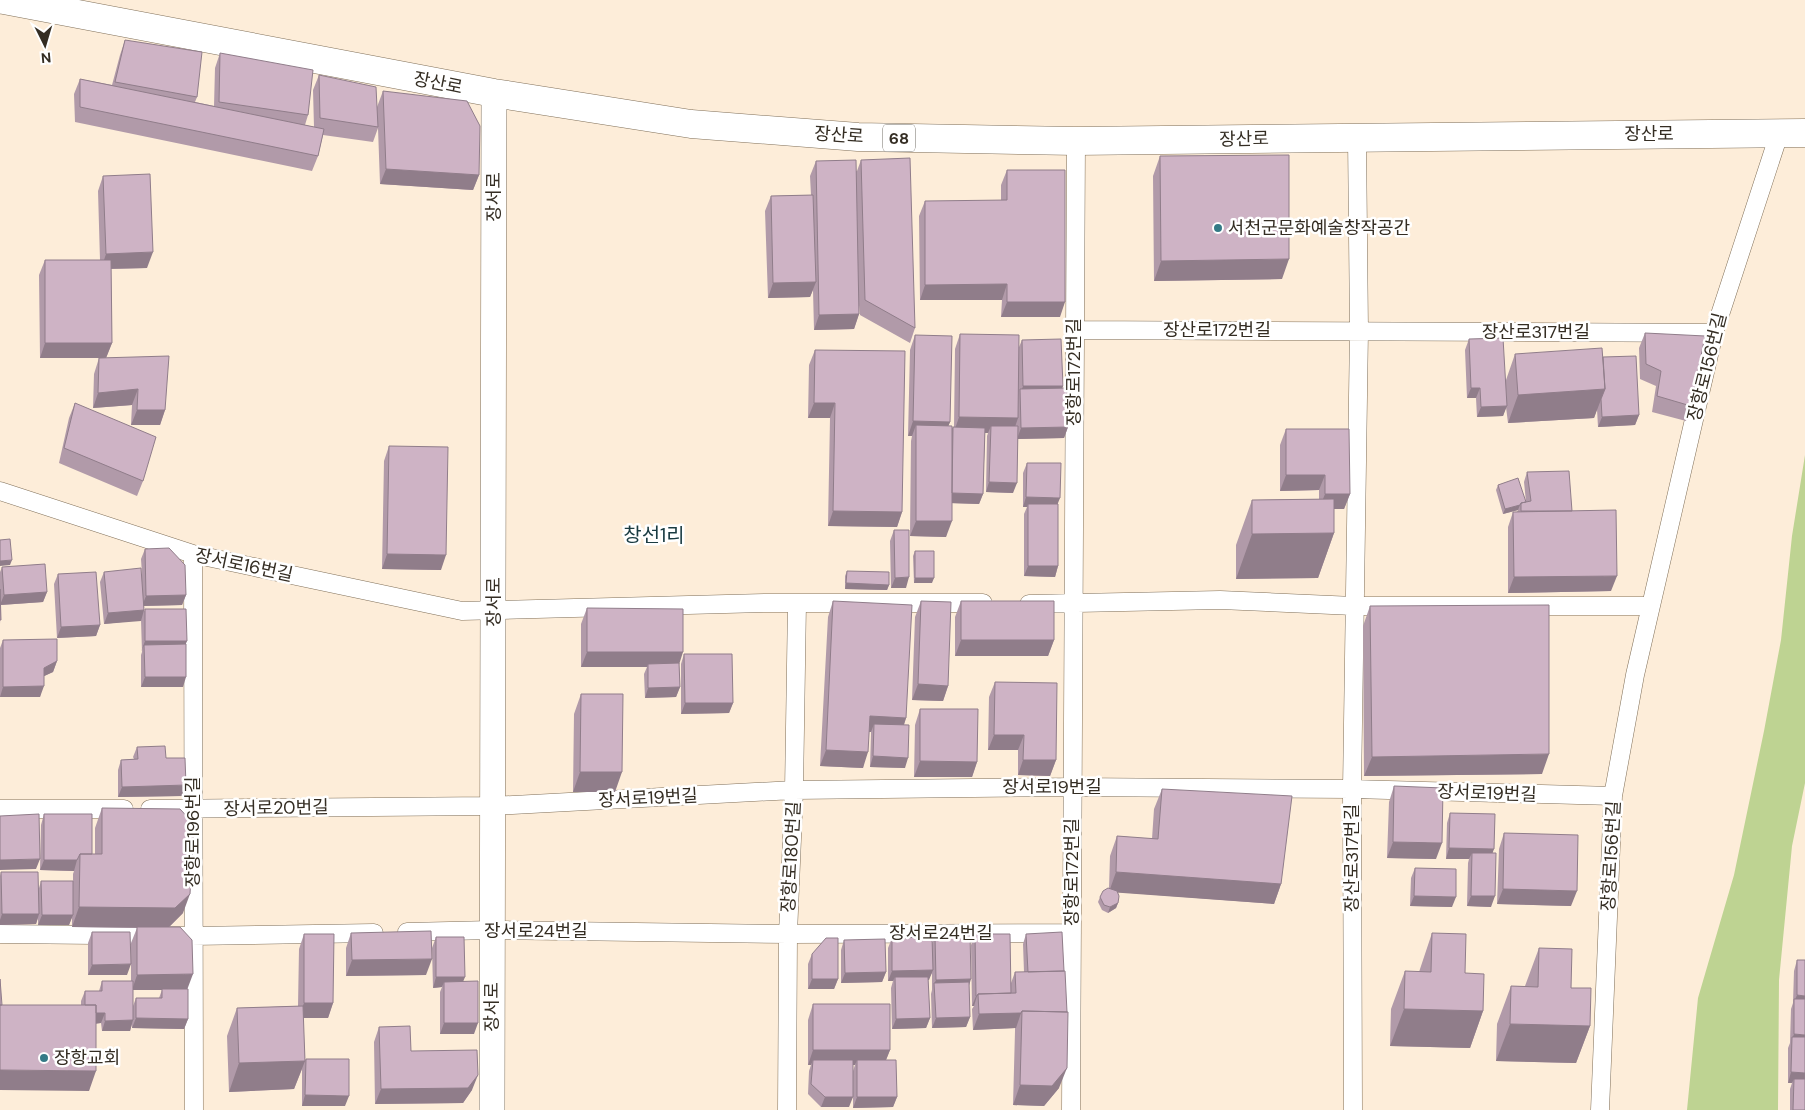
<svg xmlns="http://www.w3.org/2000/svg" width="1805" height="1110" font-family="'DM Sans','Noto Sans KR',sans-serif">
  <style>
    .green { fill: #bed392 }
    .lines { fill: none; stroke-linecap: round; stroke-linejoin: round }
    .street-casing { stroke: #817059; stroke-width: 19 }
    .secondary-casing { stroke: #817059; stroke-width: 26 }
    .primary-casing { stroke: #817059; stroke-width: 29 }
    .street { stroke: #fff; stroke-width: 18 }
    .secondary { stroke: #fff; stroke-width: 25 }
    .primary { stroke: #fff; stroke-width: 28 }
    .wall { fill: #b19aa9; fill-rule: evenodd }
    .shaded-wall { fill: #907d8a }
    .building { fill: #ceb3c5; stroke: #907d8a }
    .poi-dot { fill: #347a86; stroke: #fff; stroke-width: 2 }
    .labels { text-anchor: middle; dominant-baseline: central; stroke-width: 5; stroke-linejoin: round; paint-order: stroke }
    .shield { fill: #fff; stroke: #716c65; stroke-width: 1 }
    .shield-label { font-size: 16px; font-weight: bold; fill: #342d23 }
    .street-label { font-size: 18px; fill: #342d23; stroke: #fff }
    .poi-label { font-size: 18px; fill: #342d23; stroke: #fff; text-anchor: start }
    .quarter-label { font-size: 20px; fill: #1a3b41; stroke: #fff }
  </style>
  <rect width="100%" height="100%" fill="#fdedd9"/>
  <path class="green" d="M1805 455V783L1792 846 1779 980 1778 1110H1687L1698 998 1734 875 1764 731 1781 640 1792 536Z"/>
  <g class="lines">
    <defs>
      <path id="street" d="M1075 330 1714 333
        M0 491 193 554 462 611 765 603H983
        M193 554 194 1110
        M1029 604 1220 600 1354 606H1651
        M0 809H124
        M150 809 492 806 794 790 1072 787 1352 789 1613 796
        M407 932 492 930 788 934 1072 933
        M0 934 192 936 374 933
        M787 1110 788 934 794 790 797 603
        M1071 1110 1076 141
        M1353 1110 1352 789 1359 331 1357 138
        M1600 1110 1613 796 1635 675 1714 333 1779 134"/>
      <path id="secondary" d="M492 1110 494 93"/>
      <path id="primary" d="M4 0 494 93 691 124 858 137 1076 141 1805 133"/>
    </defs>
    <use href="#street" class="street-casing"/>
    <use href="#secondary" class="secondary-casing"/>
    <use href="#primary" class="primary-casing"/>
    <use href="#street" class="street"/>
    <use href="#secondary" class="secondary"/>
    <use href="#primary" class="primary"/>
  </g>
  <path class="wall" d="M125 40 197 97 195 102 214 106 215 68 220 53 308 115 305 125 314 127 313 90 319 75 377 107 383 91 479 175 473 190 380 184 378 128 373 142 323 135 318 156 312 171 75 122 74 94 80 79 112 85 120 55Z
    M1160 156 1282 279 1154 281 1153 176Z
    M861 160 915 328 910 343 860 315 859 305V314L854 329 814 330 813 290 810 297 768 298 765 211 771 196 811 195 810 176 816 161 857 171Z
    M1007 170 1060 317H1001L1002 300H920L919 216 925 201H1001V185Z
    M103 176 147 268 111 269 112 343 106 358H40L39 275 45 260H100L98 191Z
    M1645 333 1691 406 1686 421 1652 412 1656 386 1640 379 1639 348Z
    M960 334 1019 347 1022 340 1063 386 1062 388 1068 427 1064 438 1018 439 1013 493 986 492 987 436 988 433H985L983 494 979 504 952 503 946 537 910 536 911 441 912 436H908L910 350 915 335 950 422 948 426 952 428 954 427 955 349Z
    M1469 339 1506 380 1515 354 1603 357 1639 415 1635 425 1598 427 1597 409 1594 418 1508 423 1506 407 1503 416 1477 417 1476 398H1467L1465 350Z
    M815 350 902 512 897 527 828 526 830 418H808L809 365Z
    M99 358 165 410 160 425H131L132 405 93 408 94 374Z
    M75 403 143 481 137 496 59 463 69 418Z
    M1286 429 1350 494 1344 509H1334V533L1318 578 1236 579V545L1252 500 1319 499V490L1280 491V445Z
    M389 446 441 570 382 569 384 461Z
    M1027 463 1058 504V566L1055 577 1024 576V514L1027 507H1023V473Z
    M1527 472 1572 511 1611 591 1508 593V527L1513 512H1517L1518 510 1503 514 1496 490 1498 485 1526 502 1524 482Z
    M894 530 906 588H891L890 541Z
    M145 549 186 595 182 605 144 606V610L185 644 183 687H141V655L142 652 141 620 104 624 100 582 104 572 142 574 141 559Z
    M915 551 932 583H914L913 556Z
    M2 567 47 592 43 602 1 605 0 624V572Z
    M847 571 889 585 887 590 845 589V576Z
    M58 574 100 625 96 636 57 638 54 584Z
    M833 601 906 718 904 725 905 768 870 767 871 735V732H869L863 768 820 766 828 617Z
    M921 601 948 686 943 701 912 700 915 617Z
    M961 601 1054 640 1048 656H955V617Z
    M1370 606 1542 774 1364 776 1363 626Z
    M587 608 679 663 680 687 676 697 645 698 644 674 647 667H581V624Z
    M3 640 57 661 53 672 44 676 40 697H0V648Z
    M684 654 733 703 729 713 681 714V664Z
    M995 682 1056 760 1050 776 1018 775V750H988L989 697Z
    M581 694 615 792H573L574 714Z
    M920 709 977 762 972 777H914L915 725Z
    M137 747 166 758 182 796 118 797V770L121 760 134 759 133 757Z
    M1394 786 1436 859 1387 858 1389 802Z
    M1162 789 1281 884 1274 904 1117 892 1118 903 1116 908 1108 913 1102 910 1098 902 1100 897 1109 889 1110 856 1117 836 1152 839 1154 809Z
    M102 808 183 913 169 927 187 989 188 1019 184 1029 132 1028V1024L130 1031H102L101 1023 96 1024 89 1091 1 1005H81V1001L85 991H99L102 981H131V943L137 928 72 927V917L69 925H38V918L36 924 0 925V876L1 872 39 888 41 881H73V874L74 871 40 870 41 825 44 814 92 854H95V828ZM133 990H162L159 998H136L133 1006Z
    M1450 813 1493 853 1491 907 1467 906 1468 863 1469 859H1446L1447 823Z
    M1504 833 1571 906 1497 904 1499 849Z
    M1415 868 1452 907 1410 906 1411 878Z
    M92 932 127 975H88V943Z
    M351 933 426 975 346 976V948Z
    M1432 933 1465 973 1483 1011 1470 1048 1390 1046 1391 1009 1405 971 1419 972Z
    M304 934 333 1003 328 1018H303L305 1061 306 1059 345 1106H302V1069L294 1089 229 1092 227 1036 237 1008 298 1006 299 949Z
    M975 934 1011 983 1015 972H1024L1023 944 1026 934 1059 1088 1044 1106 1013 1105 1015 1031V1028L973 1030 972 1009 974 1006H972L971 945Z
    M935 936 969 985 970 1017 966 1027 932 1028 931 994 932 990V973L928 980 930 1018 926 1028 892 1029 891 988 893 981H888V948L892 938 932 944Z
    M436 937 463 981 474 1034H440V992L442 987 433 988 432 948Z
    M844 940 886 972 882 982 841 983V950Z
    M1539 948 1571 988 1590 1026 1576 1063 1496 1061 1497 1024 1511 986H1525Z
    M812 954 838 979 834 989H808V964Z
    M1797 960 1805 1110H1790V1089L1792 1083H1788V1048L1790 1043 1791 1009 1793 1003 1794 971Z
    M813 1004 890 1050 886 1060 897 1097 893 1107 853 1108V1071L855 1065H853L849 1107H821L808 1094 809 1071 811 1065H808V1020Z
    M379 1027 411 1051 472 1090 463 1103 375 1104 374 1042Z"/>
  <path class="shaded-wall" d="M386 169 479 175 473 190 380 184Z
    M153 252 147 268 101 269 106 254Z
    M1289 259 1282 279 1154 281 1161 261Z
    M816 282 810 297 768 298 773 283Z
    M1007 284 1002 300H920L925 285Z
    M1007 302H1065L1060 317H1001Z
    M859 314 854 329 814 330 819 315Z
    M45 343H112L106 358H40Z
    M1023 386H1063L1059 396 1020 395Z
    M1471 388H1480L1476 398H1467Z
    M138 389 132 405 93 408 98 393Z
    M1605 389 1594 418 1508 423 1518 395Z
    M814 403H835L830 418H808Z
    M1507 406 1503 416 1477 417 1481 407Z
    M137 410H165L160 425H131Z
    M1639 415 1635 425 1598 427 1602 417Z
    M959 417 1018 418 1013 433 991 426 988 433 954 432Z
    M913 421 950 422 944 437 916 425 912 436H908Z
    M1068 427 1064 438 1017 439 1021 428Z
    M1286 475H1325L1319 490 1280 491Z
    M989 482 1017 483 1013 493 986 492Z
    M951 493 983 494 979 504 947 503Z
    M1325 494H1350L1344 509H1319Z
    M1026 497 1060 498 1056 508 1028 504 1027 507H1023Z
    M1520 505 1518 510 1503 514 1505 509Z
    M833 511 902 512 897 527 828 526Z
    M916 521H952L946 537 910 536Z
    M1334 533 1318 578 1236 579 1252 534Z
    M387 554 446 555 441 570 382 569Z
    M12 560 10 565 0 566V561Z
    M1028 566H1058L1055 577 1024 576Z
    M1617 576 1611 591 1508 593 1514 577Z
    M909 577 906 588H891L895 578Z
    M915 578H934L932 583H914Z
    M846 583 889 585 887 590 845 589Z
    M47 592 43 602 0 605 4 595Z
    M186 595 182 605 142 606 146 596Z
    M144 610 141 621 104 624 108 613Z
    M100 625 96 636 57 638 61 627Z
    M961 640H1054L1048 656H955Z
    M145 641H187L183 651 144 645 141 652Z
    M587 652H683L678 668 648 664 647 667H581Z
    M57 661 53 672 40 678 44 668Z
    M145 677H186L183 687H141Z
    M918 684 948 686 943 701 912 700Z
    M44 686 40 697H0L3 687Z
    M680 687 676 697 645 698 648 688Z
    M685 703H733L729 713 681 714Z
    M870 716 906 718 901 733 874 724 871 732H865Z
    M994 735H1024L1018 750H988Z
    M826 750 868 752 863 768 820 766Z
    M1549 754 1542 774 1364 776 1372 757Z
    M873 756 908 758 905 768 870 767Z
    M1023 760H1056L1050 776 1018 775Z
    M920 761 977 762 972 777H914Z
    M580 772H622L615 792H573Z
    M186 785 182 796 118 797 122 787Z
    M1393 842 1442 843 1436 859 1387 858Z
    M1449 848 1494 849 1490 860 1472 853 1469 859H1446Z
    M40 859 36 869 0 870V860Z
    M44 860H77L74 871 40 870Z
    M1116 872 1281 884 1274 904 1109 892Z
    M1503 889 1577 891 1571 906 1497 904Z
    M190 894 183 913 168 928 72 927 79 907Z
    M1414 896 1456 897 1452 907 1410 906Z
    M1471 896H1495L1491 907 1467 906Z
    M1118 903 1116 908 1108 913 1110 907Z
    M2 914H39L36 924 0 925V920Z
    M42 915H73L69 925H38Z
    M432 959 426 975 346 976 352 960Z
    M131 964 127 975H88L92 965Z
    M933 970 929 980 895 981V977L893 981H888L892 971Z
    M886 972 882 982 841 983 845 973Z
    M193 974 187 990H132L137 975Z
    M436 977H465L461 987 444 982 442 987 433 988Z
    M812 979H838L834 989H808Z
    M971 979 968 989 934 984 936 980Z
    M1797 995 1805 996V1006L1794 1002Z
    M976 996H977L974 1006H972Z
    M304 1003H333L328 1018H298Z
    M1404 1009 1483 1011 1470 1048 1390 1046Z
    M85 1013H105L101 1023 81 1024Z
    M1021 1013 1016 1028 973 1030 979 1014Z
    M970 1017 966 1027 932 1028 936 1018Z
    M136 1018 188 1019 184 1029 132 1028Z
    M930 1018 926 1028 892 1029 896 1019Z
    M133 1020 130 1031H102L105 1021Z
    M444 1023H478L474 1034H440Z
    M1510 1024 1590 1026 1576 1063 1496 1061Z
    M1794 1034 1805 1035V1045L1792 1039Z
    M813 1050H890L884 1065 857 1060 855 1065H813V1060L811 1065H808Z
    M305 1061 294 1089 229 1092 239 1063Z
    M1067 1068 1059 1088 1044 1106 1013 1105 1020 1085Z
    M0 1070 96 1071 89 1091 0 1090Z
    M1791 1072 1805 1073V1083L1794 1079 1792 1083H1788Z
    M478 1075 472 1090 463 1103 375 1104 381 1089Z
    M305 1095 349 1096 345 1106H302Z
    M825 1097H853L849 1107H821Z
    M857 1097H897L893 1107 853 1108Z"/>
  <path class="building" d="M125 40 202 52 197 97 115 82Z
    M220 53 313 70 308 115 219 102Z
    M319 75 376 87 378 127 320 118Z
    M80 79 324 129 318 156 80 107Z
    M383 91 467 101 480 126 479 175 386 169Z
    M1289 155V259L1161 261 1160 156Z
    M910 158 915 328 865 300 861 160Z
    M856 160 859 314 819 315 816 161Z
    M1007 170H1065V302H1007V284L925 285V201L1007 200Z
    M150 174 153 252 106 254 103 176Z
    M813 195 816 282 773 283 771 196Z
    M45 260H111L112 343H45Z
    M1645 333 1705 336 1691 406 1657 396 1661 371 1646 364Z
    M960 334 1019 335 1018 418 959 417Z
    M915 335 952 336 950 422 913 421Z
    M1503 338 1507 406 1481 407 1480 388H1471L1469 339Z
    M1061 339 1063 386H1023L1022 340Z
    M1602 348 1605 389 1518 395 1515 354Z
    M815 350 905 351 902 512 833 511 835 403H814Z
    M169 356 165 410H137L138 389 98 393 99 358Z
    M1636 356 1639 415 1602 417 1601 399 1605 389 1603 357Z
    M1067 388 1068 427 1021 428 1020 389Z
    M75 403 156 437 143 481 64 448Z
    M916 425 952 426V521H916Z
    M991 426H1018L1017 483 989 482Z
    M953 427 985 428 983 494 952 493Z
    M1286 429H1349L1350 494H1325V475H1286Z
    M389 446 448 447 446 555 387 554Z
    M1027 463H1061L1060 498 1026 497Z
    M1569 471 1572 511H1521V503L1531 501 1527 472Z
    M1518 478 1526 502 1521 503 1520 505 1505 509 1498 485Z
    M1334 499V533L1252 534V500Z
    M1028 504H1058V566H1028Z
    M1616 510 1617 576 1514 577 1513 512Z
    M894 530H909V577L895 578Z
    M10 539 12 560 0 561V540Z
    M169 548 185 565 186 595 146 596 145 549Z
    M915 551H934V578H915Z
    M45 564 47 592 4 595 2 567Z
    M141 568 144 610 108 613 104 572Z
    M847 571 889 572V585L846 583Z
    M96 572 100 625 61 627 58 574Z
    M0 589 1 620H0Z
    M833 601 912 605 906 718 870 716 868 752 826 750Z
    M921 601 951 602 948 686 918 684Z
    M961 601H1054V640H961Z
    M1549 605V754L1372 757 1370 606Z
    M587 608 683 609V652H587Z
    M145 609H186L187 641H145Z
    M57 639V661L44 668V686L3 687V640Z
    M186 644V677H145L144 645Z
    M684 654H732L733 703H685Z
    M679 663 680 687 648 688V664Z
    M995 682 1057 683 1056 760H1023L1024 735H994Z
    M581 694H623L622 772H580Z
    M920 709H978L977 762 920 761Z
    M874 724 909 725 908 758 873 756Z
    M165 746 166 758H185L186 785 122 787 121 760 138 759 137 747Z
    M1394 786 1443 788 1442 843 1393 842Z
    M1162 789 1292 796 1281 884 1116 872 1117 836 1158 839Z
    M102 808 180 809 194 824 190 894 175 908 79 907 80 854H102Z
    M1450 813 1495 814 1494 849 1449 848Z
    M39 814 40 859 0 860V816Z
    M44 814H92V854H80L77 860H44Z
    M1504 833 1578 835 1577 891 1503 889Z
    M1472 853H1496L1495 896H1471Z
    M1415 868 1456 869V897L1414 896Z
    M1 872H38L39 914H2Z
    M41 881H73V915H42Z
    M1108 888 1117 891 1119 896 1118 903 1110 907 1104 905 1100 897 1103 891Z
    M137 927H180L192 940 193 974 137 975Z
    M431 931 432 959 352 960 351 933Z
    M92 932H130L131 964 92 965Z
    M1062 932 1064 971 1028 972 1026 934Z
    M1432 933 1466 934 1465 973 1484 974 1483 1011 1404 1009 1405 971 1431 972Z
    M304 934H334L333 1003H304Z
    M975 934H1010L1011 993 978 994 977 996H976Z
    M970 935 971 979 936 980 935 936Z
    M436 937H464L465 977H436Z
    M932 937 933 970 892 971V938Z
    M826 938H838V979H812V954Z
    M885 939 886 972 845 973 844 940Z
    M1539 948 1572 949 1571 988H1591L1590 1026 1510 1024 1511 986 1538 987Z
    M1797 960H1805V996L1797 995Z
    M1065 971 1067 1012 1022 1011 1021 1013 979 1014 978 994 1016 993 1015 972Z
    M895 977H928L930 1018 896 1019Z
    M0 979 2 1005H0Z
    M102 981H133V1020L105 1021V1013H96V1005H85V991H102Z
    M478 981V1023H444V982Z
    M969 982 970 1017 936 1018 934 983Z
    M162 989H188V1019L136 1018V998H162Z
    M1794 999H1805V1035L1794 1034Z
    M813 1004H890V1050H813Z
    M0 1005H96V1071L0 1070Z
    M303 1006 305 1061 239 1063 237 1008Z
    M1022 1011 1068 1012 1067 1068 1052 1086 1020 1085Z
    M410 1026 411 1051 477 1050 478 1075 468 1088 381 1089 379 1027Z
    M1792 1037H1805V1073L1791 1072Z
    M306 1059H349V1096L305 1095Z
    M813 1060H853V1097H825L811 1084Z
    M857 1060H896L897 1097H857Z
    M1794 1079H1805V1110H1793Z"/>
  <g class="poi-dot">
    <circle cx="1218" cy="228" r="5"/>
    <circle cx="44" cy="1058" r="5"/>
  </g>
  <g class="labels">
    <rect class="shield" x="883" y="124.5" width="32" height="27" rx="4"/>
    <g class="shield-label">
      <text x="899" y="138">68</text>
    </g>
    <g class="street-label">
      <text transform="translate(438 83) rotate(11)">장산로</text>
      <text x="1649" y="134">장산로</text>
      <text transform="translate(839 135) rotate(4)">장산로</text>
      <text transform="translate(1244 139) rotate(-1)">장산로</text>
      <text transform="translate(494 197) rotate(-90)">장서로</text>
      <text x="1217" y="330">장산로172번길</text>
      <text x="1536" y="332">장산로317번길</text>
      <text transform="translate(1707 367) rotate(-76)">장항로156번길</text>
      <text transform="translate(1074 372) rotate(-90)">장항로172번길</text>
      <text transform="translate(244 565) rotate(12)">장서로16번길</text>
      <text transform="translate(494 602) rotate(-90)">장서로</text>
      <text x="1052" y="787">장서로19번길</text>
      <text transform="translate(1487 793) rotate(2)">장서로19번길</text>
      <text transform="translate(648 798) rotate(-3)">장서로19번길</text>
      <text transform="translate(276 808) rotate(-1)">장서로20번길</text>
      <text transform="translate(193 832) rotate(-90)">장항로196번길</text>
      <text transform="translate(1611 856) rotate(-87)">장항로156번길</text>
      <text transform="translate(791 857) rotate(-87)">장항로180번길</text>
      <text transform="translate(1352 858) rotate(-90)">장산로317번길</text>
      <text transform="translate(1072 872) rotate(-90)">장항로172번길</text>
      <text x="536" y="931">장서로24번길</text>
      <text x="941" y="933">장서로24번길</text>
      <text transform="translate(492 1007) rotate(-90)">장서로</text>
    </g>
    <g class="poi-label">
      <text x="1228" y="228">서천군문화예술창작공간</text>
      <text x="54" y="1058">장항교회</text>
    </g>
    <g class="quarter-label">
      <text x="654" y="535">창선1리</text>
    </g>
  </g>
  <g transform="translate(45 45) rotate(175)" stroke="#ffffff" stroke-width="4" paint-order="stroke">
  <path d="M0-4L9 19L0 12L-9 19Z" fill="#342d23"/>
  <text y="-8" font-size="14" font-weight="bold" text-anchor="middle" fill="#342d23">N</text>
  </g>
</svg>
